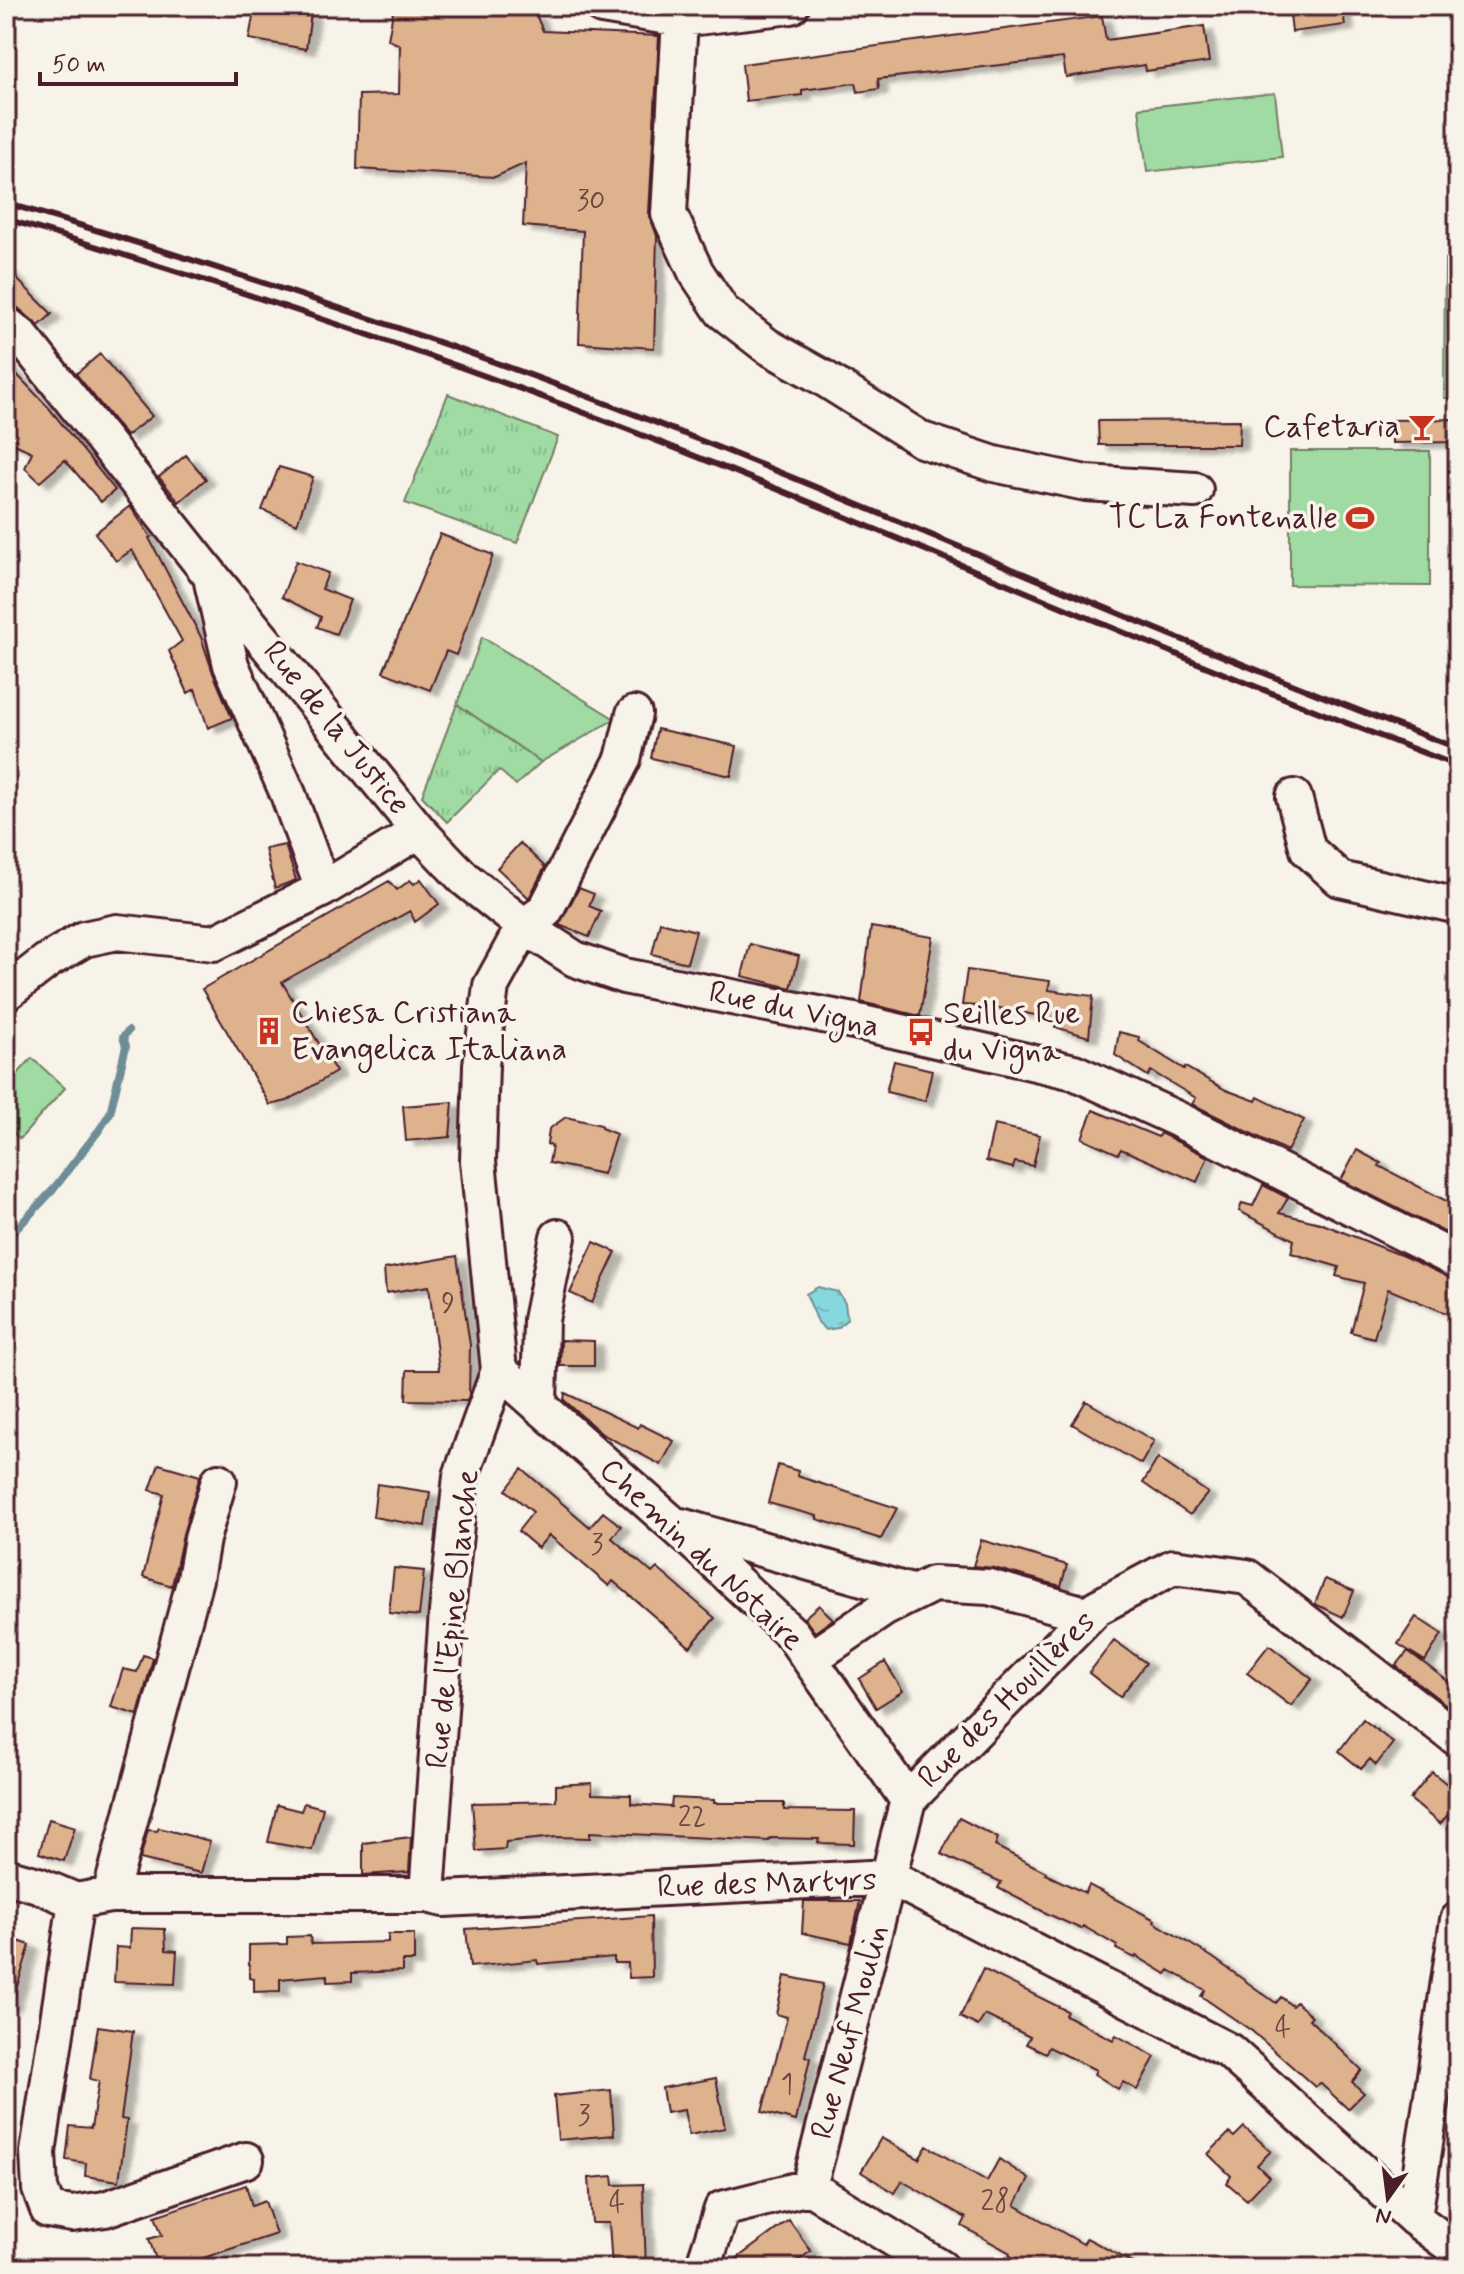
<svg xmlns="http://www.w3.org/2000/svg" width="1464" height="2274" font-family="Mynerve,sans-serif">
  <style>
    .grass { fill: url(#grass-tufts); stroke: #747d66; stroke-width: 2 }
    .garden { fill: #9fdba2; stroke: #747d66; stroke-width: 2 }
    .water { fill: url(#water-ripples); stroke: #6e8d96; stroke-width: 2 }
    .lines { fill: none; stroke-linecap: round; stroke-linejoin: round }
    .stream { stroke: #6e8d96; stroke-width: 8 }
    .building { fill: #ddb28d; stroke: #4a1f2b; stroke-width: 2; filter: url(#shadow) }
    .minor-casing { stroke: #4a1f2b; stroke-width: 40 }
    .minor { stroke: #f7f3e8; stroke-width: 34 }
    .rail { stroke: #4a1f2b; stroke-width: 6 }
    .labels { text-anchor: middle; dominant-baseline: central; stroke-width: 7; stroke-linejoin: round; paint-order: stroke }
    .number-label { font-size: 28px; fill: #6f4444 }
    .poi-label { font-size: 32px; fill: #4a1f2b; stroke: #f7f3e8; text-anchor: end }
    .street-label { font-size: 32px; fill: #4a1f2b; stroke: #f7f3e8 }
  </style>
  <defs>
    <pattern id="grass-tufts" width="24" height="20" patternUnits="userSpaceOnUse" patternTransform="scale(2)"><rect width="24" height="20" fill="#9fdba2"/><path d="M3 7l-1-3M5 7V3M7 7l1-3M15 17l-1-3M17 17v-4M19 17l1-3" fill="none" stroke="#8abc8c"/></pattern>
    <pattern id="water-ripples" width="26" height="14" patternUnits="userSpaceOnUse" patternTransform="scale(2)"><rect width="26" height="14" fill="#86d7de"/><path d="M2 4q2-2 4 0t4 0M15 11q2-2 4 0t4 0" fill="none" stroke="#75b8bf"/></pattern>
    <filter id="shadow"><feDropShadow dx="9" dy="5" stdDeviation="2" flood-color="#0004"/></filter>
  </defs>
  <rect width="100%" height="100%" fill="#f7f3e8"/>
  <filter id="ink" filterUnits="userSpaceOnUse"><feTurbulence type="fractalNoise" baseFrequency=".0125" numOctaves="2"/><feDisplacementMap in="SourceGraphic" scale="16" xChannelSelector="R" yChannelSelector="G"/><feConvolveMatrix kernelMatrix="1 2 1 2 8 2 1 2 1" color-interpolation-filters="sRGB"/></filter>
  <g filter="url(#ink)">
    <path class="grass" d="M448 394 558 437 517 543 405 503Z
      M457 704 541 762 516 785 499 770 447 822 422 796Z"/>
    <path class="garden" d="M1275 93 1282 157 1147 172 1139 108Z
      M1445 259H1458V398H1444Z
      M1290 451H1430V586L1290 585Z
      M482 637 615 719 541 762 457 704Z
      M32 1058 65 1088 20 1139 6 1127V1087Z"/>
    <path class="water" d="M818 1287 838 1292 845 1303 847 1319 838 1328 825 1330 818 1322 806 1294Z"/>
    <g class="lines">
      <path class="stream" d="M6 1240 52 1191 100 1129 110 1113 126 1046 123 1037 128 1031"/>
    </g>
    <path class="building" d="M255 6 311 13 306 49 249 39Z
      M394 6H482L536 15 543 31 659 36 649 213 657 236 654 348 579 343 583 231 523 226 526 163 495 177 357 169 359 95 399 94 400 45 388 40Z
      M1289 6H1342L1345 25 1292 32Z
      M1102 16 1106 40 1204 26 1209 62 1146 71 1145 65 1066 77 1063 58 878 79 879 89 858 92 856 83 802 90V95L746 101 742 64Z
      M6 268 52 314 39 326 18 308 6 304Z
      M100 354 152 416 126 436 76 374Z
      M6 363 49 408 115 490 101 502 65 460 40 482 25 468 32 452 6 440Z
      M1458 419V442L1392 443V420Z
      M1240 420 1239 445H1099L1098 421Z
      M186 455 206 479 179 502 159 477Z
      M279 467 313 477 297 524 262 510Z
      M130 506 151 537 149 538 201 637 213 673 232 718 208 728 195 689 188 693 169 651 182 641 132 550 116 561 95 533Z
      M440 534 493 555 456 655 446 651 430 690 383 672Z
      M296 561 328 573 322 589 350 600 336 634 317 627 321 617 282 597Z
      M657 729 737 746 731 776 651 758Z
      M520 843 545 867 529 898 497 868Z
      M285 845 296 880 275 888 265 849Z
      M421 879 439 904 415 922 410 911 282 982 336 1072 287 1101 270 1105 202 989 389 881 397 890 410 880 414 884Z
      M579 888 594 894 589 906 601 911 589 937 559 925Z
      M660 922 696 931 687 963 652 954Z
      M871 927 933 937 920 1016 861 1002Z
      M750 944 799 956 791 988 742 976Z
      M967 970 1050 981 1048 990 1093 996 1089 1037 1055 1027 1056 1019 994 1007 962 1005Z
      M1119 1032 1139 1037V1041L1184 1069 1185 1067 1226 1090 1256 1101 1258 1097 1304 1120 1287 1151 1192 1104 1196 1098 1151 1071 1148 1076 1115 1055Z
      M894 1061 932 1070 925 1101 886 1092Z
      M453 1102 450 1137 406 1141 403 1106Z
      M1093 1110 1158 1137 1160 1133 1208 1157 1197 1182 1121 1149 1118 1154 1082 1138Z
      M566 1117 601 1125V1128L616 1134 603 1174 549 1163 552 1146 547 1144 549 1129Z
      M994 1125 1040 1135 1033 1166 1015 1162 1013 1168 986 1161Z
      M1357 1150 1381 1163 1379 1166 1458 1207V1239L1341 1180Z
      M1263 1185 1288 1198 1279 1213 1320 1223 1403 1256 1458 1281V1318L1388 1289 1374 1338 1351 1332 1364 1283 1336 1276 1339 1267 1291 1253 1294 1240 1239 1211 1242 1203 1253 1206Z
      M594 1242 616 1252 592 1303 570 1293Z
      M457 1256 470 1345 469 1395 467 1401 406 1400 407 1370H439L429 1286 386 1293 384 1269Z
      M561 1340 594 1341V1366H560Z
      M565 1393 638 1428 640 1424 674 1441 661 1465 602 1434 564 1400Z
      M1086 1401 1154 1441 1141 1464 1072 1424Z
      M1158 1458 1208 1493 1190 1515 1143 1483Z
      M159 1464 200 1476 183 1534 172 1586 143 1577 164 1494 150 1490Z
      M778 1465 798 1471 797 1476 897 1508 881 1539 817 1519V1516L768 1503Z
      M522 1469 590 1527 603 1512 621 1526 612 1538 652 1573 657 1568 715 1618 690 1647 613 1581 609 1586 549 1535 538 1548 518 1531 533 1512 506 1490Z
      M377 1484 430 1492 425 1526 373 1517Z
      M981 1540 1067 1565 1061 1586 994 1568 973 1566Z
      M394 1568 424 1571 419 1616 389 1613Z
      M1325 1579 1354 1591 1343 1617 1315 1604Z
      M819 1605 833 1619 815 1632 804 1618Z
      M1416 1617 1442 1634 1425 1661 1398 1644Z
      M1114 1640 1146 1663 1120 1697 1089 1673Z
      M1269 1645 1312 1679 1291 1706 1247 1673Z
      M1408 1651 1458 1689V1694L1448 1706 1396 1666Z
      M143 1655 153 1658 138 1715 111 1707 123 1669 137 1672Z
      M885 1662 903 1691 876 1708 859 1679Z
      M1363 1719 1393 1743 1376 1765 1370 1759 1361 1769 1339 1751Z
      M1432 1772 1458 1793V1803L1440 1824 1410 1799Z
      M592 1783V1794L631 1795V1804L671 1807 672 1798 714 1800V1803H784V1810L855 1811 854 1844 818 1843 819 1839 770 1838 769 1841 590 1832V1838L556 1837 506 1842 505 1849 476 1851 472 1803 556 1801V1785Z
      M304 1803 323 1808 312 1850 268 1842 277 1805 301 1811Z
      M959 1818 998 1838 995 1846 1046 1872 1045 1874 1085 1893 1089 1885 1155 1920 1154 1922 1212 1957 1276 2003 1281 1997 1292 2006 1296 2002 1312 2016 1309 2019 1362 2070 1352 2082 1364 2093 1348 2109 1320 2083 1315 2087 1252 2031 1201 1996 1205 1990 1169 1970 1166 1974 1136 1956 1135 1958 1116 1949 1117 1946 1083 1926 1081 1929 1048 1914 998 1888 1001 1882 941 1854Z
      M49 1819 75 1827 64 1861 39 1853Z
      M159 1828 210 1841 201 1873 140 1859 148 1830 157 1831Z
      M411 1837 409 1872 363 1875V1843Z
      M804 1901H860L851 1943 802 1933Z
      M651 1916 652 1977 629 1978 628 1963H614V1957L538 1964 537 1960 470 1967 466 1929Z
      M131 1928 165 1929 166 1950 177 1951 175 1984 114 1982 116 1947 130 1948Z
      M388 1934H414V1961H402V1971L352 1973V1981L327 1982V1975L280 1979V1991L254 1992V1979L249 1978V1945L287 1944V1937L310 1936 311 1944 388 1942Z
      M6 1937 30 1945 11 2006 6 2005Z
      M983 1969 1067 2011 1065 2015 1113 2040 1116 2035 1155 2057 1137 2090 1123 2082 1118 2089 1094 2074 1096 2070 1049 2047 1046 2053 1026 2044 1030 2037 985 2015 978 2026 960 2017Z
      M785 1976 823 1984 805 2056 810 2058 796 2121 762 2112 787 2017 776 2014Z
      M98 2026 133 2031 121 2119 127 2120 119 2181 85 2176 86 2163 66 2160 70 2126 91 2128 99 2081 90 2079Z
      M716 2078 725 2128 689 2135 684 2110 666 2113 662 2088Z
      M611 2090 614 2135 558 2140 554 2096Z
      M1244 2127 1271 2151 1257 2165 1269 2177 1247 2200 1227 2183 1231 2176 1208 2154 1229 2133 1234 2137Z
      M881 2138 919 2159 927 2146 987 2181 999 2159 1029 2179 1015 2205 1083 2244 1087 2238 1142 2268H1039L1029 2262 1026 2265 1009 2255 1010 2253 962 2226 966 2218 902 2181 895 2193 861 2172Z
      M613 2176 614 2185 643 2184 646 2268H612L609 2223H592L589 2178Z
      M246 2185 252 2206 265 2201 276 2234 173 2268H159L149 2239 162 2235 155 2216Z
      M789 2220 811 2251 788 2268H724Z"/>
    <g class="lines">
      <defs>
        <path id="minor" d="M602 6 680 19 791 6
          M680 19 669 214 696 272 722 311 767 346 822 377 922 440 994 464 1086 483 1195 490
          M6 324 21 336 211 576 419 831 465 879 524 926 575 959 624 976 854 1021 1074 1072 1177 1119 1458 1261
          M212 582 231 665 288 794 323 889
          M1294 797 1308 850 1340 879 1458 906
          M6 993 47 961 84 939 117 932 214 943 323 889 419 831
          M499 1370 692 1541 792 1634 908 1800
          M539 1406 541 1320 558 1237
          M681 1526 915 1593
          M810 1659 885 1608 933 1584 989 1587 1089 1615
          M6 1876 38 1885 76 1901 110 1895H427L444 1899 890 1877 1229 2051 1414 2218 1458 2251
          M110 1895 195 1579 202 1539 219 1481
          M427 1895 447 1612 461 1476 499 1370 478 1161 481 1065 491 986 524 926 545 911 623 759 634 714
          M76 1901 38 2152 40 2189 48 2210 72 2214 105 2209 246 2160
          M809 2187 908 1800 1096 1608 1173 1567 1247 1577 1458 1739
          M1414 2218 1458 1920
          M703 2268 722 2209 809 2187 941 2268"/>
      </defs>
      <use href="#minor" class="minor-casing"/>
      <use href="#minor" class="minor"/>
      <path class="rail" d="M6 203C195 259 383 320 568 389 868 502 1158 637 1458 748
        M6 219C193 275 378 335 561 404 863 518 1156 652 1458 766"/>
    </g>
  </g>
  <defs>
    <symbol id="bar-bare" viewBox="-9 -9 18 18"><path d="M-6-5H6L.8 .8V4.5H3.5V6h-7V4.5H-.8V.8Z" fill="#c8321e" stroke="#f7f3e8" stroke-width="2.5" paint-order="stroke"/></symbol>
    <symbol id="stadium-bare" viewBox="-9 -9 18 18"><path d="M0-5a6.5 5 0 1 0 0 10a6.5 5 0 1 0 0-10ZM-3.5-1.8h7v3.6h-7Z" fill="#c8321e" stroke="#f7f3e8" stroke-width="2.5" paint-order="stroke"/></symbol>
    <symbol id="building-bare" viewBox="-9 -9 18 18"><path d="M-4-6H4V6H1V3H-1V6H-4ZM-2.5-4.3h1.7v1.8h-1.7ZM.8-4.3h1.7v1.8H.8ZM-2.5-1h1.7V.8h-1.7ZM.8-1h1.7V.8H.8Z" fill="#c8321e" stroke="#f7f3e8" stroke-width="2.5" paint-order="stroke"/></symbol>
    <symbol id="bus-bare" viewBox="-9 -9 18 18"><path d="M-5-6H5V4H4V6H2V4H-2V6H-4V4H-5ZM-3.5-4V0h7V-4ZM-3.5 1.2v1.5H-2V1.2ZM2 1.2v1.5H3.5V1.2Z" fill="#c8321e" stroke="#f7f3e8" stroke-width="2.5" paint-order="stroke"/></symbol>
  </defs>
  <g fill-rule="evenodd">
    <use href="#bar-bare" x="1402" y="407" width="40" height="40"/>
    <use href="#stadium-bare" x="1340" y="498" width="40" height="40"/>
    <use href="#building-bare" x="249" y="1011" width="40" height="40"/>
    <use href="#bus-bare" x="901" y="1012" width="40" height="40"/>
  </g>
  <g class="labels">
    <g class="number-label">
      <text x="591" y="201">30</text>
      <text x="448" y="1304">9</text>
      <text x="597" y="1545">3</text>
      <text x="692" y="1818">22</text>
      <text x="1283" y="2028">4</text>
      <text x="787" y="2085">1</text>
      <text x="584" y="2116">3</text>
      <text x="995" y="2202">28</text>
      <text x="617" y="2203">4</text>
    </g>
    <g class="poi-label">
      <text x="1400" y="427">Cafetaria</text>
      <text x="1338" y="518">TC La Fontenalle</text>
      <text x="291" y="1013" text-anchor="start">Chiesa Cristiana<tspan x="291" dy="37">Evangelica Italiana</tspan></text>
      <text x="943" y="1014" text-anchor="start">Seilles Rue<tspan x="943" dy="37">du Vigna</tspan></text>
    </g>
    <g class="street-label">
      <text transform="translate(336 728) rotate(51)">Rue de la Justice</text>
      <text transform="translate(794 1010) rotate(12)">Rue du Vigna</text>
      <text transform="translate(701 1555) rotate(43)">Chemin du Notaire</text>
      <text transform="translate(453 1619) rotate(-84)">Rue de l'Epine Blanche</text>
      <text transform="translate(1007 1700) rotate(-45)">Rue des Houillères</text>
      <text transform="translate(767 1884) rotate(-2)">Rue des Martyrs</text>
      <text transform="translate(850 2032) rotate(-75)">Rue Neuf Moulin</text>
    </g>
  </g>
  <rect width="1464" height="2274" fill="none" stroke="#f7f3e8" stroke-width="32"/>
  <rect x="16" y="16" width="1432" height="2242" fill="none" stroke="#4a1f2b" stroke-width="3" filter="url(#ink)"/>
  <g transform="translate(1388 2198) rotate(194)" stroke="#f7f3e8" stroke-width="6" paint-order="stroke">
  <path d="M0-6L14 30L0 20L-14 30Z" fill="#4a1f2b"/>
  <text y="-12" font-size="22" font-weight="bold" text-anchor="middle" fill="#4a1f2b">N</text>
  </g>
  <path d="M40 72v12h196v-12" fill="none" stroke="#4a1f2b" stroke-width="4"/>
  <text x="52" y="72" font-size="24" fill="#4a1f2b" stroke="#f7f3e8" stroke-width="6" paint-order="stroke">50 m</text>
</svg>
